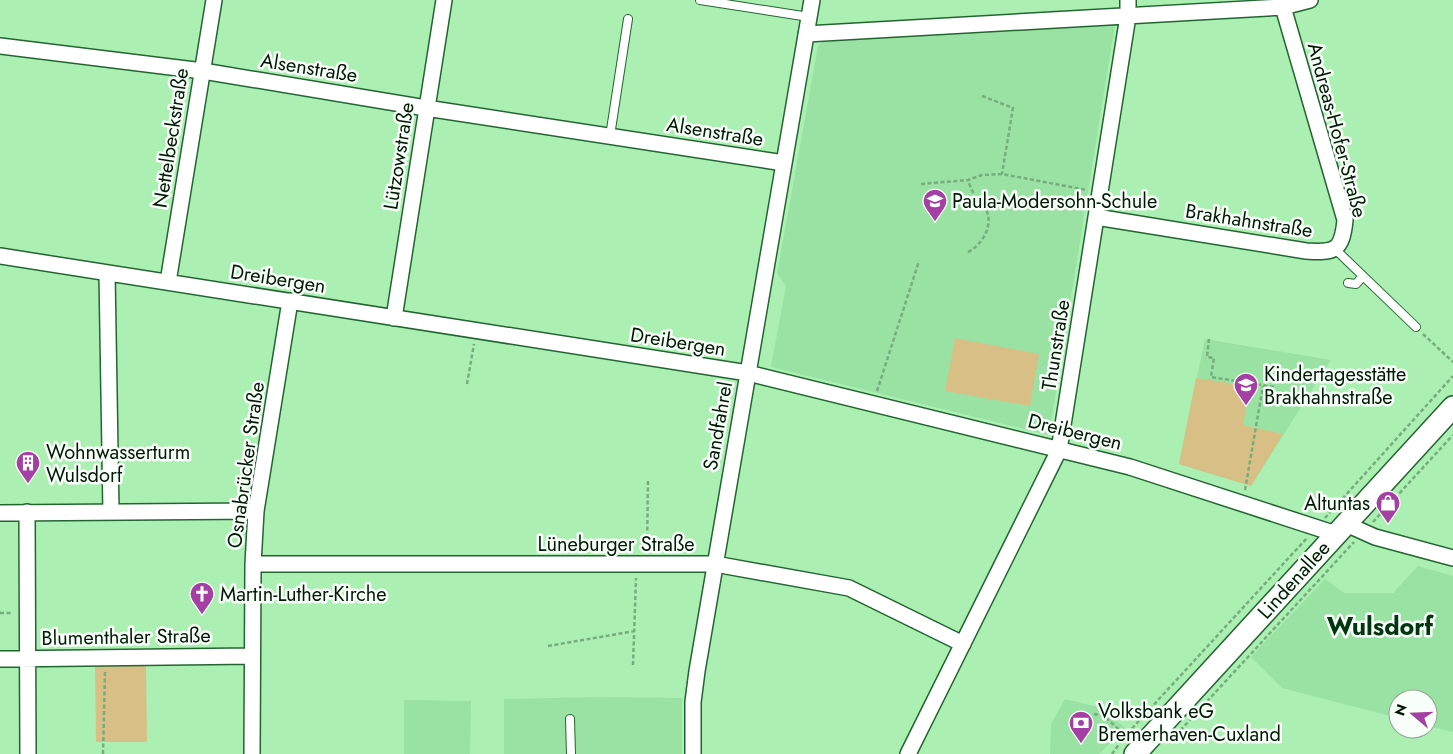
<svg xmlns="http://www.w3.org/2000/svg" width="1453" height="754" font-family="Jost,sans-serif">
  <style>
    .built { fill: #99e2a3 }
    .green { fill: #d8bf85 }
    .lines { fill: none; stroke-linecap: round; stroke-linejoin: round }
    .lane-casing { stroke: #236531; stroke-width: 10 }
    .street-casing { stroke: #236531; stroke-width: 18 }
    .secondary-casing { stroke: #236531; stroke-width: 24 }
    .path { stroke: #76ad7d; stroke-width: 2.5; stroke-dasharray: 4 2.5; stroke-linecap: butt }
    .lane { stroke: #fff; stroke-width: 8 }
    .street { stroke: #fff; stroke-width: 15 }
    .secondary { stroke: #fff; stroke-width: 21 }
    .labels { text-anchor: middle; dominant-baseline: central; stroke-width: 5; stroke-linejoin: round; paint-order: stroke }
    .street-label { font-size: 20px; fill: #001904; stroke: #f8fef8 }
    .poi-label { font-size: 20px; fill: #001904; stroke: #f8fef8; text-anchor: start }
    .district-label { font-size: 25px; font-weight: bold; fill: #003610; stroke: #f8fef8 }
  </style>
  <rect width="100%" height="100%" fill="#abefb3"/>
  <path class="built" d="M1115 24 1049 435 771 367 786 286 777 274 818 46 824 40Z
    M1205 339 1331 360 1251 486 1179 464Z
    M1418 566 1453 576V732L1428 726V699H1398V718L1282 688 1251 657 1325 579 1344 593H1393Z
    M599 697 682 698V754H504V699Z
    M1065 699 1102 708 1125 728 1099 754H1050L1051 724Z
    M404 700 471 701 470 754H404Z"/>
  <path class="green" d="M955 338 1039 354 1030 406 945 391Z
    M1196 378 1250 386 1243 425 1283 434 1251 486 1179 464Z
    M95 665H146L147 742H96Z"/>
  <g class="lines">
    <defs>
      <path id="lane" d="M700 0 809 17
        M610 136 628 19
        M1335 249 1416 327
        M1348 283 1356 284 1363 276
        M570 719 571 754"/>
      <path id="street" d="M806 34 1283 7 1310 0
        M0 46 203 71 426 108 784 163
        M1096 217 1306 251C1335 253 1342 251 1345 220L1283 7
        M0 256 748 373 1130 467 1336 534
        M107 273 111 512
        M168 282 214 0
        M394 318 444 0
        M27 512 28 754
        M0 513 256 511
        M1346 524 1375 537 1453 558
        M253 564H715L849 588 963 644
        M0 659 252 656
        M252 754 253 564 256 511 290 301
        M693 754V702L697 671 812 0
        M908 754 1059 450 1128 16V0"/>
      <path id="secondary" d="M1135 754 1453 407"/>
    </defs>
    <use href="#lane" class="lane-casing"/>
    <use href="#street" class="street-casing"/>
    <use href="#secondary" class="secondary-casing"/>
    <path class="path" d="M982 96 1013 108 1002 174
      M921 184 968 180 982 175 1002 174 1087 190
      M968 252C981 246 993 227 987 212 985 205 979 201 975 196 972 191 970 185 968 181
      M1423 334 1453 362
      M1209 339 1207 357 1214 358 1211 377 1274 387
      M467 384 474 344
      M877 391 919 261
      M1245 490 1263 386
      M1325 518 1453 376
      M1373 522 1453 435
      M647 550 648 479
      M0 613H13
      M548 646 635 631
      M633 665 636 578
      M1094 714 1104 716 1126 736
      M1176 735 1354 542
      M103 754 105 672
      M1112 754 1125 736 1307 538"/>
    <use href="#lane" class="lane"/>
    <use href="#street" class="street"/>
    <use href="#secondary" class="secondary"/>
  </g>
  <defs>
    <symbol id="school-pin" viewBox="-11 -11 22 30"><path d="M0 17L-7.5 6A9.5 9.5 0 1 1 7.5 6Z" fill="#a43fa4" stroke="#f8fef8"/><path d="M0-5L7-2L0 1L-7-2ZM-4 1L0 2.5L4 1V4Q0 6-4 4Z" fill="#fff"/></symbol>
    <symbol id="building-pin" viewBox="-11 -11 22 30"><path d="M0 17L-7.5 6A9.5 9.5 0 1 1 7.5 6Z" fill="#a43fa4" stroke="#f8fef8"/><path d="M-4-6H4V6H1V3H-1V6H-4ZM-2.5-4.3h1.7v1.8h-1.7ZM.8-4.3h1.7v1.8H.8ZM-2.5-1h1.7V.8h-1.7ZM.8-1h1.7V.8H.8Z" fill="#fff"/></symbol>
    <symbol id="shop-pin" viewBox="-11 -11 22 30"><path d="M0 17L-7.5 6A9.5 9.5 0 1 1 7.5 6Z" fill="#a43fa4" stroke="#f8fef8"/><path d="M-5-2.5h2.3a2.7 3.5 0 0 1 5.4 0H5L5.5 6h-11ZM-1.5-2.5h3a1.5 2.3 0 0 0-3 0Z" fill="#fff"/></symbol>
    <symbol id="church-pin" viewBox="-11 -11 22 30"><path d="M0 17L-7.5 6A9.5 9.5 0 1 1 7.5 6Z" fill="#a43fa4" stroke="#f8fef8"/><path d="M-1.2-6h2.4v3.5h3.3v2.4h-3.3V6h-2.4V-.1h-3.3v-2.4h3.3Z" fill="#fff"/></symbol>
    <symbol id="bank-pin" viewBox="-11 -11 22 30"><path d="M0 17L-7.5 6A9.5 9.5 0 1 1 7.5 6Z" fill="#a43fa4" stroke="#f8fef8"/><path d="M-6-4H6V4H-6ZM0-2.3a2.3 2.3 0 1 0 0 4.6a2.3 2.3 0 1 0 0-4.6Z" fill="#fff"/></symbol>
  </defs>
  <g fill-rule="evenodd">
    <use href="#school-pin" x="921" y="187" width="28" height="38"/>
    <use href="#school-pin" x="1232" y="371" width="28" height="38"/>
    <use href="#building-pin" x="14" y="449" width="28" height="38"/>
    <use href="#shop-pin" x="1374" y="489" width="28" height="38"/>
    <use href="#church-pin" x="188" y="580" width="28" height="38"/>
    <use href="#bank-pin" x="1067" y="709" width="28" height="38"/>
  </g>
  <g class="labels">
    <g class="street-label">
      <text transform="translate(309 68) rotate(9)">Alsenstraße</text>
      <text transform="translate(1337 130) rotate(75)">Andreas-Hofer-Straße</text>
      <text transform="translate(715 132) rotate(9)">Alsenstraße</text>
      <text transform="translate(171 138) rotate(-81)">Nettelbeckstraße</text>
      <text transform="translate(399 156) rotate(-81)">Lützowstraße</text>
      <text transform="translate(1249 221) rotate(9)">Brakhahnstraße</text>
      <text transform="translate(278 279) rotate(9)">Dreibergen</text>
      <text transform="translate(678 342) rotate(9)">Dreibergen</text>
      <text transform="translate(1056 345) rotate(-81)">Thunstraße</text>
      <text transform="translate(718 426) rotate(-80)">Sandfahrel</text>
      <text transform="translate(1075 432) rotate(14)">Dreibergen</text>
      <text transform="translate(246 465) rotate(-82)">Osnabrücker Straße</text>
      <text x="616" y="544">Lüneburger Straße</text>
      <text transform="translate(1294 580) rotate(-48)">Lindenallee</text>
      <text transform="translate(126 637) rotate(-1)">Blumenthaler Straße</text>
    </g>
    <g class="poi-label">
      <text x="952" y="201">Paula-Modersohn-Schule</text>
      <text x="1264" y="374">Kindertagesstätte<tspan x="1264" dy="23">Brakhahnstraße</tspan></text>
      <text x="46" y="452">Wohnwasserturm<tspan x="46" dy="23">Wulsdorf</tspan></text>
      <text x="1370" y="503" text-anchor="end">Altuntas</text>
      <text x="220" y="594">Martin-Luther-Kirche</text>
      <text x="1098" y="711">Volksbank eG<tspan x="1098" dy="23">Bremerhaven-Cuxland</tspan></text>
    </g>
    <g class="district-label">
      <text x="1380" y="626">Wulsdorf</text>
    </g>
  </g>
  <g transform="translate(1413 714) rotate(289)"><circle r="24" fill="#f8fef8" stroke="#95a296"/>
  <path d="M0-4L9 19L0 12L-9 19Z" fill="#a43fa4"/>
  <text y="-8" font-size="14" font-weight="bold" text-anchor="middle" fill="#001904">N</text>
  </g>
</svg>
